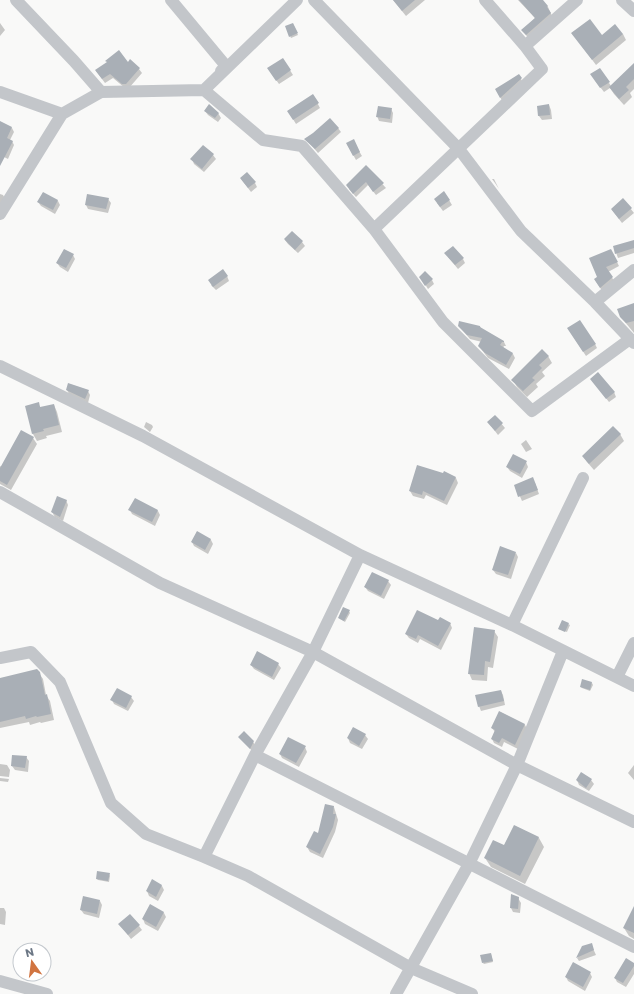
<svg xmlns="http://www.w3.org/2000/svg" width="634" height="994" font-family="Poppins,sans-serif">
  <style>
    .shadow { fill: #0003 }
    .building { fill: #a9afb6 }
    .lines { fill: none; stroke-linecap: round; stroke-linejoin: round }
    .street { stroke: #c3c6ca; stroke-width: 12 }
  </style>
  <rect width="100%" height="100%" fill="#f9f9f8"/>
  <path class="shadow" d="M393 0H425L406 16Z
    M518 0H542L548 7 553 18 529 39 523 31 535 18Z
    M0 23 5 30 0 36Z
    M293 24 298 35 291 38 286 27Z
    M623 34 626 40 596 65 576 38Z
    M283 59 293 75 279 84 271 73Z
    M130 61 139 69 142 73 129 88H125L113 78 105 83 96 71 127 63Z
    M634 65V89L630 93 632 97 624 105 614 94 610 88 604 92 594 79 609 83 611 86Z
    M519 75 523 83 503 102 496 90Z
    M313 95 320 108 296 124 288 111Z
    M549 105 551 110 552 119 542 120 539 116 538 107Z
    M391 109 393 113 392 123 379 121 377 116Z
    M205 111 218 113 221 118 218 122 208 115Z
    M0 122 12 128 14 132 10 140 12 141 14 145 8 159 0 155Z
    M338 128 341 132 318 153 306 139Z
    M353 141 362 156 356 160 347 144Z
    M213 155 216 159 204 172 194 164 192 159Z
    M366 166 386 188 376 195 368 185 356 197 349 189Z
    M241 179 255 183 257 187 251 192Z
    M492 179H494L499 189 495 183Z
    M43 193 58 201 60 205 55 214 41 206 38 202Z
    M0 194 3 195 7 202 0 211Z
    M108 199 111 203 108 213 88 209 86 205Z
    M623 199 634 213 622 223 612 210Z
    M449 200 452 205 443 211 437 203Z
    M292 233 302 242 305 246 298 253 288 244 285 240Z
    M634 241V253L618 258 614 247Z
    M613 254 619 266 608 272 615 282 603 292 595 280Z
    M73 255 75 259 68 272 60 267 57 263Z
    M448 257 463 259 465 263 458 269Z
    M227 276 229 281 216 290 211 285Z
    M432 280 434 284 428 289 423 281Z
    M634 304V333L620 316Z
    M459 326H480L481 329 504 342 506 346H504L503 348 513 354 515 358 509 369 488 358 479 346 482 342 470 339Z
    M571 333 595 344 597 348 586 356Z
    M548 356 552 363 542 372 545 376 536 384 538 387 527 397 517 387 513 380Z
    M591 379 614 392 616 397 609 402Z
    M67 390 88 391 90 395 88 403 69 394Z
    M38 404 41 408 54 405 57 412 62 432 46 436 47 438 37 441 33 434 26 406Z
    M495 416 505 428 498 435 488 422Z
    M146 422 152 425 153 427 150 432 144 427Z
    M620 434 624 441 594 470 587 462 583 456Z
    M33 438 37 444 11 490 0 484V466L2 467Z
    M526 440 532 449 526 452 521 444Z
    M526 462 528 467 522 478 510 471 507 467Z
    M444 473 456 478 458 483 447 505 426 495 424 499 413 496 410 491Z
    M535 483 539 494 522 501 515 485Z
    M135 499 158 511 160 515 155 526 132 514 130 510Z
    M66 500 68 505 63 521 55 517 52 512Z
    M197 532 211 540 213 544 208 554 194 546 192 542Z
    M516 553 518 557 511 579 496 574 493 570Z
    M388 581 391 585 384 599 368 591 365 587Z
    M349 611 350 613 345 622 340 619 339 617Z
    M439 621 450 623 452 628 441 650 420 639 418 643 409 638 406 634Z
    M568 624 570 625 567 632 559 629Z
    M494 631 498 637 493 668 488 667 487 681 472 680 469 673Z
    M278 664 281 668 274 680 254 669 251 665Z
    M39 673 43 679 46 695 50 701 54 720 41 723 40 722 30 725 29 722 0 728V679Z
    M592 683 593 685 590 691 582 688 581 687Z
    M501 691 503 695 505 705 481 711 479 706Z
    M131 697 134 701 128 711 114 704 112 700Z
    M500 712 525 725 527 729 518 749 504 742 502 747 494 743 492 739 495 732 492 728Z
    M365 735 368 739 362 749 350 743 348 738Z
    M240 737 253 742 256 746 253 752Z
    M305 747 307 752 299 767 282 758 280 754Z
    M26 757 29 761 28 772 15 770 12 766Z
    M0 764 7 765 10 770 9 777 0 776Z
    M634 765V780L628 773Z
    M0 778 9 779 8 782 0 781Z
    M577 780H591L594 784 589 791 579 785Z
    M334 807 338 820 335 832 323 858 310 852 307 847 319 834Z
    M515 826 539 838 544 847 525 884 491 867 485 858 504 846Z
    M109 874 110 876 109 882 98 880 97 879Z
    M153 881 162 886 164 890 158 901 149 896 147 891Z
    M518 898 521 903 520 913 513 912 511 908Z
    M100 901 102 905 99 918 84 914 81 910Z
    M151 906 164 913 166 917 158 931 145 924 143 919Z
    M0 908H4L6 912 5 925 0 924Z
    M634 908V939L629 936 624 928Z
    M120 925 139 926 142 930 131 939Z
    M591 944 596 955 579 961 577 958Z
    M491 954 493 962 484 964 483 963Z
    M634 964V974L626 987 617 982 615 978Z
    M590 973 592 977 585 991 568 981 566 977Z"/>
  <path class="building" d="M393 0H415L402 11Z
    M519 0H543L548 6 547 7 551 13 526 35 521 30 535 18Z
    M590 19 602 35 615 24 623 34 592 60 571 33Z
    M293 23 298 33 289 37 285 26Z
    M119 50 128 62 130 59 140 68 126 84H122L110 74 102 79 95 70 107 62 105 61Z
    M283 58 291 70 276 81 267 68Z
    M634 63V79L626 87 629 90 619 99 609 87Z
    M600 68 610 82 600 88 590 74Z
    M519 74 522 78 500 98 495 89Z
    M313 94 319 103 293 120 287 111Z
    M209 104 219 113 215 118 204 111Z
    M549 104 550 115 538 116 537 106Z
    M378 106 392 108 390 119 376 117Z
    M330 118 339 128 315 149 304 139 313 133Z
    M0 121 12 127 7 138 13 141 0 166Z
    M354 139 360 152 353 156 346 143Z
    M203 145 214 154 202 169 190 159Z
    M366 165 384 183 373 192 366 182 353 194 346 185Z
    M247 172 256 182 248 188 240 178Z
    M444 191 450 200 440 207 434 199Z
    M43 192 58 200 53 210 37 202Z
    M87 194 109 198 106 209 85 205Z
    M623 198 632 208 619 219 611 209Z
    M292 231 303 241 295 250 284 239Z
    M634 240V248L615 254 613 246Z
    M453 246 464 258 455 265 444 253Z
    M64 249 74 254 66 268 56 263Z
    M611 249 618 262 606 267 613 277 600 288 594 279 597 277 589 258Z
    M223 269 228 276 213 287 208 280Z
    M425 271 433 279 425 286 419 277Z
    M634 303V321L626 323 620 317 617 309Z
    M580 320 596 344 583 352 567 328Z
    M459 321 480 326V327L504 341V342H502L500 345 513 353 506 365 485 353 478 346 482 338 467 335 458 326Z
    M542 349 549 356 539 365 542 368 532 378 535 380 523 391 511 380Z
    M598 372 615 392 606 399 590 379Z
    M68 383 89 390 85 399 66 390Z
    M39 402 40 407 54 404 59 425 43 429 44 431 32 434 25 406Z
    M495 415 503 423 495 431 487 422Z
    M613 426 621 434 589 464 582 456Z
    M21 430 34 437 7 485 0 481V468Z
    M513 454 527 461 520 474 506 467Z
    M417 465 443 473 444 471 456 477 444 501 423 491 422 495 409 491Z
    M533 477 538 490 518 497 514 485Z
    M57 496 67 500 60 517 51 512Z
    M135 498 158 510 152 522 128 510Z
    M197 531 211 539 205 550 191 542Z
    M500 546 516 552 508 575 492 570Z
    M372 572 389 580 381 596 364 587Z
    M343 607 350 610 344 621 338 618Z
    M417 610 438 620 440 617 451 623 438 646 418 635 416 639 405 634Z
    M562 620 569 623 565 632 558 629Z
    M474 627 495 630 490 662 485 661 484 675 468 674Z
    M257 651 279 663 272 677 250 665Z
    M37 669 40 672 45 695 47 694 51 714 37 717 36 716 26 719 25 716 0 722V678Z
    M582 679 592 682 590 690 580 687Z
    M117 688 132 696 126 708 110 700Z
    M501 690 504 701 478 707 475 695Z
    M499 711 525 724 515 745 502 738 499 743 491 739 495 730 491 728Z
    M353 727 366 734 359 746 347 738Z
    M244 731 254 741 250 749 238 737Z
    M288 737 306 746 296 763 279 754Z
    M12 755 27 756 25 768 11 766Z
    M581 772 592 779 586 788 576 780Z
    M325 804 334 806 333 814H336L333 827 320 854 306 847 314 831 318 833Z
    M514 825 539 837 520 876 484 858 493 840 504 845Z
    M97 871 110 873 108 881 96 879Z
    M152 879 162 885 156 897 146 891Z
    M511 894 519 897 518 909 510 908Z
    M83 896 100 900 97 914 80 910Z
    M150 904 164 912 156 927 142 919Z
    M634 906V933L623 928Z
    M130 914 140 925 128 935 118 924Z
    M592 943 594 950 576 958 582 946Z
    M491 953 493 961 482 963 480 955Z
    M626 958 634 963V966L623 983 614 978Z
    M573 962 591 972 583 987 565 977Z"/>
  <g class="lines">
    <path class="street" d="M16 0 74 61 101 92
      M171 0 226 66 221 71
      M314 0 459 149 521 231 595 302 634 343
      M622 0 634 11
      M525 46 577 0
      M204 90 297 0
      M0 92 62 114
      M0 214 62 114 101 92 204 90 263 140 302 146 374 229 443 322 532 411 630 339
      M374 229 542 69 525 46 485 0
      M595 302 634 270
      M0 366 143 436 360 555 512 625 634 686
      M0 492 160 583 313 652 517 765 634 822
      M512 625 583 478
      M0 658 31 652 60 682 111 803 146 834 204 857 248 876 411 968 472 994
      M617 677 634 643
      M255 755 634 947
      M204 857 255 755 313 652 360 555
      M0 981 47 994
      M396 994 469 864 517 765 563 651"/>
  </g>
  <g transform="translate(32 962) rotate(346)"><circle r="19" fill="#ffffff" stroke="#c4c9ce"/>
  <path d="M0-3L7 15L0 10L-7 15Z" fill="#d17440"/>
  <text y="-6" font-size="11" font-weight="bold" text-anchor="middle" fill="#6c7785">N</text>
  </g>
</svg>
